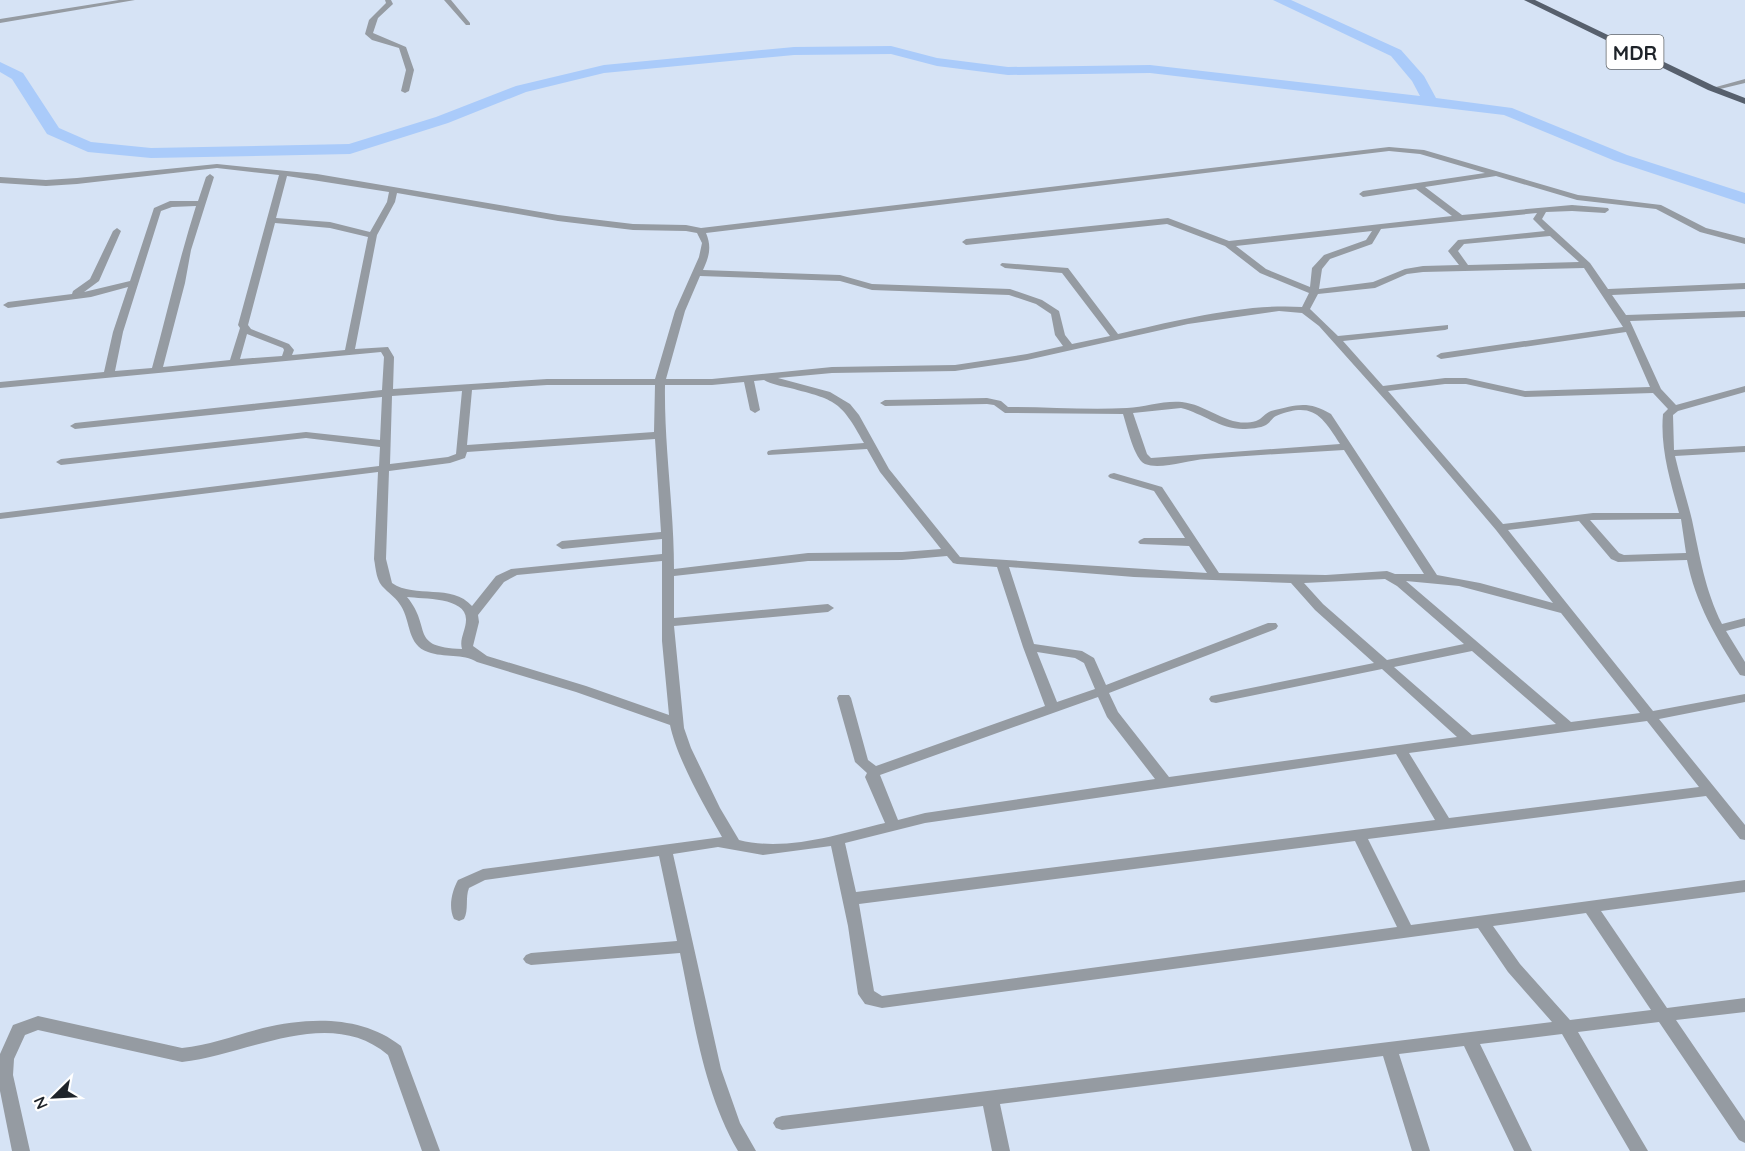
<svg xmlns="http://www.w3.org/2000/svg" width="1745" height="1151" font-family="Quicksand,sans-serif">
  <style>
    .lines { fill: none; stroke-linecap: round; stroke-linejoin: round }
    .river { fill: #aacbfa; fill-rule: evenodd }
    .street { fill: #959ba2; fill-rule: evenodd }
    .primary { fill: #57606d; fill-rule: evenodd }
    .labels { text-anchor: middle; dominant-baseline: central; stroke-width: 6; stroke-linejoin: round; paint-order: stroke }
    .shield { fill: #fff; stroke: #62666a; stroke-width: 1.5 }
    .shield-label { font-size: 20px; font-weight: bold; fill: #1f242a }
  </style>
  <rect width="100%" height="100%" fill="#d6e3f5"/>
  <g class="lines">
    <path class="river" d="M1273 0H1291L1401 50 1424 76 1436 98 1512 108 1627 155 1745 193V204L1615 161 1504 115 1150 73 1008 75 937 66 891 54 794 55 604 73 526 92 448 123 350 154 151 158 88 152 47 134 12 79 0 72V62L23 73 59 128 91 142 151 148 349 144 436 117 516 86 604 65 794 47 891 46 937 58 1008 67 1150 65 1420 96 1412 81 1391 56Z"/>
    <path class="street" d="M119 0H135L0 23V19Z
      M385 0H391L393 4 378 18 373 33 406 47 414 70 409 91 405 93 401 91 406 70 399 48 372 40 365 34 369 20 386 3Z
      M444 0H451L470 23V25H466Z
      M1745 79V83L1720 89 1716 87Z
      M1389 147 1424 150 1578 195 1661 205 1706 228 1745 238V244L1700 232 1656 209 1577 200 1496 176 1425 187 1462 215 1572 205 1608 208 1609 210 1605 213 1572 211 1546 212 1542 219 1590 263 1608 289 1745 283V289L1612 295 1626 315 1745 311V317L1630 321 1661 389 1676 405 1745 386V392L1678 411 1673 415 1674 450 1745 446V452L1675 456C1680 478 1687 499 1692 520 1700 557 1705 590 1722 624L1745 618V626L1726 631 1745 662V676L1740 675C1717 640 1695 602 1687 560L1618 562 1611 559 1579 521 1508 530 1653 711 1745 694V702L1659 719 1745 825V840L1740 839 1706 796 1368 839 1411 925 1745 880V892L1601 911 1667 1008 1745 998V1012L1676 1020 1745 1121V1143L1739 1140 1659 1022 1578 1032 1648 1151H1630L1562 1034 1480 1044 1532 1151H1514L1464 1046 1399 1054 1430 1151H1412L1383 1056 1000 1104 1010 1151H992L983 1106 782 1130 776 1128 773 1123 776 1118 782 1116 1552 1022 1508 972 1478 928 882 1008 865 1004 858 994 848 926 831 846 763 855 718 847 673 854 721 1069 740 1123 756 1151H738C703 1091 694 1020 680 953L531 965 526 963 523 959 526 955 531 953 677 941 659 856 485 880 469 888C465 898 469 910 464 919L459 921 454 919C448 907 452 891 458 880L483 869 722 837C705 807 677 759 670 725L576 692 477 662C463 653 444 658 428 652 407 645 411 622 401 606 397 599 390 594 385 589 376 582 376 569 374 559L378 472 0 519V513L379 466 380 447 306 438 61 465 56 462 61 459 306 432 380 440 382 397 75 429 70 426 75 423 382 390 384 357 381 352 0 388V382L104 372 113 332 128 287 91 297 8 308 3 305 8 302 72 294 73 291 90 279 113 231 117 228 121 231 99 281 84 292 130 281 154 208 170 201H198L206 177 210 174 214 177 191 250 185 283 163 367 230 360 240 328 238 325 279 175 217 168 77 184 46 186 0 183V177L46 180 77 178 217 164 317 174 558 215 633 224 686 225 701 228ZM1389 151 1420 154 1485 173 1363 191 1359 194 1363 197 1416 189 1452 216 1229 241 1168 218 966 239 962 242 966 245 1167 224 1225 246 1260 273 1309 293 1302 307C1245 303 1174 321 1118 334L1068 268 1002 263 1000 265 1005 268 1062 273 1110 336 1072 344 1065 335 1059 311 1042 300 1010 289 872 284 840 275 703 270C709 257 712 247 706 233ZM287 176 389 192 387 202 370 232 330 222 276 218ZM397 193 558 221 633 230 686 231 697 233 702 243 699 257 675 311 655 379H547L393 389 394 357 388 347 355 349 377 235 395 202ZM196 206C179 259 167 314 152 368L115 371 123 332 161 211 172 207ZM1537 213 1533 219 1545 231 1458 240 1448 251 1459 265 1423 266 1405 269 1373 282 1319 289 1322 269 1330 259 1372 244 1381 229ZM275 223 330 228 368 237 345 350 292 355 294 350 289 344 251 329 248 325ZM1372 231 1366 240 1324 255 1312 268 1310 287 1266 269 1236 246ZM1550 236 1579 262 1468 265 1458 251 1464 244ZM1584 268 1623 327 1441 353 1436 356 1441 359 1626 332 1650 387 1525 391 1466 378H1445L1383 386 1343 341 1445 330 1448 329V325L1338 336 1310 309 1318 294 1375 288 1407 274 1423 272ZM700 276 840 281 872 290 1009 295 1036 304 1051 314 1055 335 1063 346 1027 354 955 365 832 367 712 379H666L685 311ZM1279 311 1302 313 1319 326 1395 411 1496 530 1553 603 1480 583 1437 575 1331 414C1307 400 1297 405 1271 411 1265 413 1262 419 1256 421 1229 429 1209 405 1182 402 1165 400 1145 407 1127 408 1088 410 1047 407 1008 407L1001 401 987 398 885 400 880 403 885 406 987 404 994 405 1005 413 1123 414C1127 426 1134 459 1145 464 1160 470 1189 460 1205 459 1251 455 1298 453 1344 450L1424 574H1395L1387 571 1326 575 1219 573 1162 487 1114 473 1110 474 1108 476 1110 478 1154 491 1185 538H1144L1140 540 1138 542 1140 544 1189 546 1207 573 960 557 889 469 859 415 850 404 830 392 778 378 832 373 955 371 1027 360 1188 324ZM247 334 283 348 284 350 282 356 240 359ZM764 380C771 384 781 386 790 388 836 400 841 401 864 443L772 450 768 451 767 453 768 455 867 449 880 472 941 549 902 552 808 553 674 569C674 508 664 447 665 385H712L744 382 750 410 755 413 760 410 754 381ZM1445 384H1466L1525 397 1653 393 1668 409 1663 414C1660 448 1670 480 1679 513H1593L1503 524 1388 391ZM547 385H655L654 432 467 445 472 390ZM462 391 456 454 448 457 390 464 392 396ZM1181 408C1202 413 1220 429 1243 429 1249 429 1261 428 1266 425 1270 423 1272 418 1276 416 1313 401 1322 416 1340 444L1151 458 1147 454 1133 413ZM655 439 661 532 562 541 556 545 562 549 662 539V554L511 569 496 576 472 606C452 583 415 599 392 583L386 559 389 471 450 463 465 458 467 452ZM1681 519 1686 553 1624 555 1619 553 1590 520ZM947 556 953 563 957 564 997 567 1023 647 1045 706 876 766 868 760 851 698 849 695H839L837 698 855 762 867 773 865 777 885 823C839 834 786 852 739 840L720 808 691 748 684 728 674 626 828 612 834 608 828 604 674 618V576L808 561 902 560ZM662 561V641L669 715 586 686 487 656 473 646 479 622 478 615 504 582 517 575ZM1009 567 1134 577 1291 583 1315 610 1374 663 1216 695 1211 696 1209 699 1211 702 1216 703 1382 669 1457 737 1169 777 1118 712 1109 693 1276 629 1278 626 1276 623H1268L1106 685 1094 658 1082 651 1034 644ZM1385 579 1397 586 1464 644 1387 660 1323 604 1304 583ZM1406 581 1459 586 1561 613 1640 713 1571 722ZM407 597C423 599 467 597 466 620 466 630 459 639 462 649 408 647 433 628 407 597ZM1472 651 1556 724 1472 735 1394 667ZM1037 652 1075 658 1084 663 1095 689 1057 702ZM1098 697 1107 717 1155 779 925 813 898 820 880 775ZM1647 721 1699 787 1449 818 1409 753ZM1396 754 1435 820 856 892 845 843 925 823ZM1355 841 1397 927 882 996 874 991 859 904ZM1586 913 1651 1010 1570 1020 1520 964 1493 926Z
      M38 1016 182 1048C210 1045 236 1035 263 1028 309 1017 362 1015 401 1046L440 1151H422L388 1055C329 1005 248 1055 182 1062L38 1030 25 1035 14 1059 13 1075 30 1151H12L0 1091V1054L13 1025Z"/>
    <path class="primary" d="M1524 0H1535L1714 86 1745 98V104L1708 90Z"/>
  </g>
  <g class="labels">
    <rect class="shield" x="1606.5" y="35" width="57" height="34" rx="4.5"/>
    <g class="shield-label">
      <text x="1635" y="52">MDR</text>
    </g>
  </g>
  <g transform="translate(54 1097) rotate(246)" stroke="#ffffff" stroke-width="4.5" paint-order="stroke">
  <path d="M0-4.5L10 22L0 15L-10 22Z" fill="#1f242a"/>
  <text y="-9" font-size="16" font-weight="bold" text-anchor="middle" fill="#1f242a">N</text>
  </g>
</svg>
